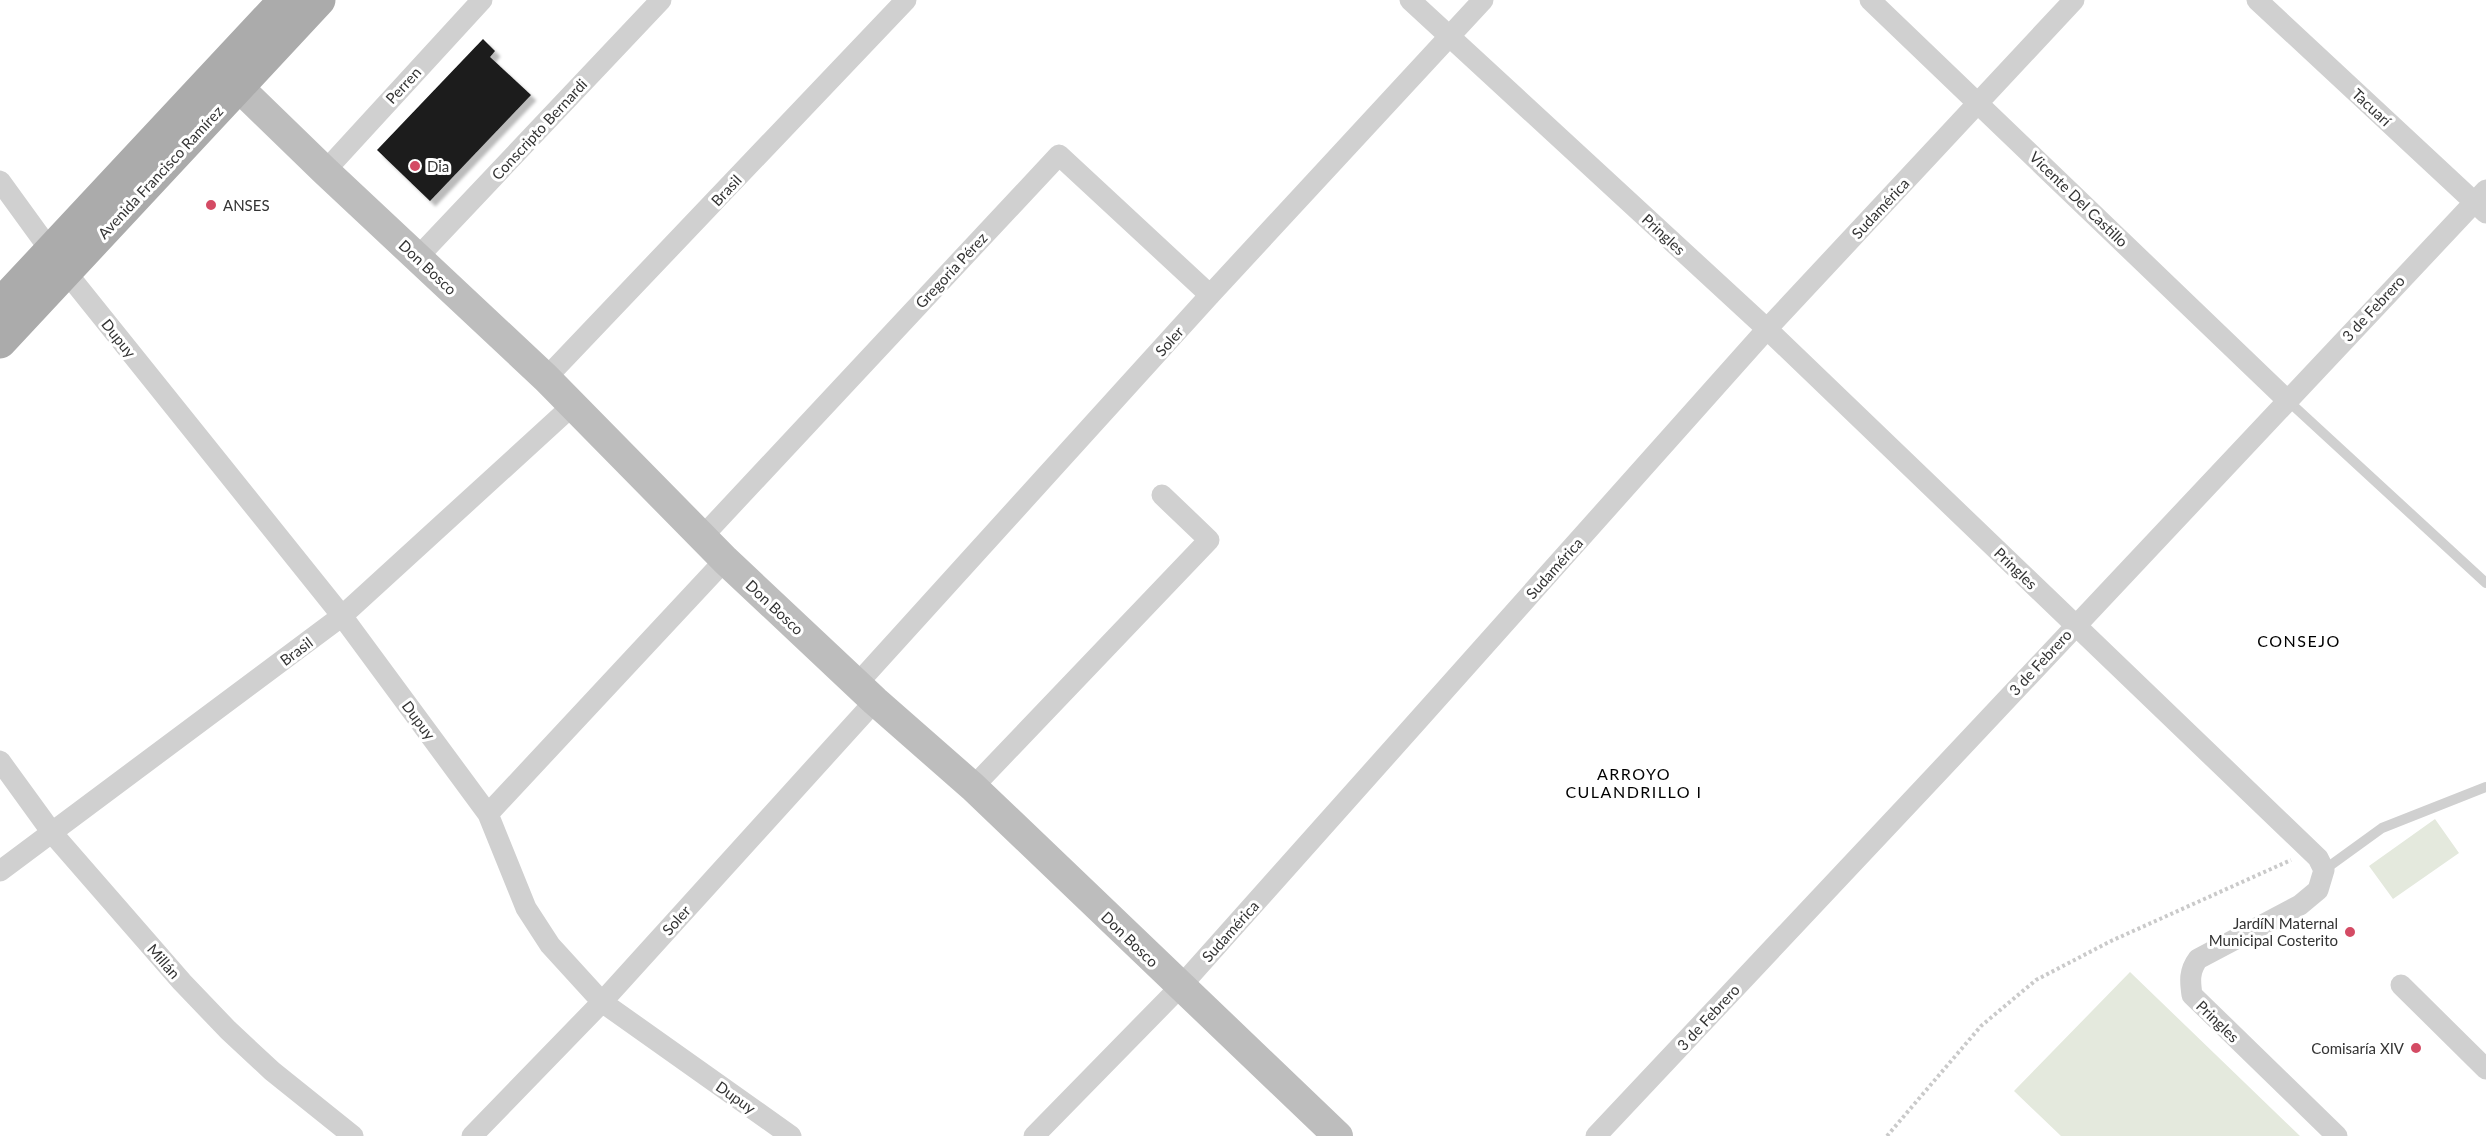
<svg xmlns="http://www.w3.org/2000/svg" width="2486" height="1136" font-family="Lato,sans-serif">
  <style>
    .green { fill: #e4e9dd }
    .building { fill: #1a1a1a; filter: url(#shadow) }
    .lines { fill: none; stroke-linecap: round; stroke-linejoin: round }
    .path { stroke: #cacaca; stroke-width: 4; stroke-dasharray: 3 3; stroke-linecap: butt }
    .service { stroke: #d0d0d0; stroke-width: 10 }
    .minor { stroke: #d0d0d0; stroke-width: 21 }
    .secondary { stroke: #bdbdbd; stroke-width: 30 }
    .primary { stroke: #ababab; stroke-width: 33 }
    .poi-dot { fill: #d44b64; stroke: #fff; stroke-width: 2 }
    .labels { text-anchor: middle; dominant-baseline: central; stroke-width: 6; stroke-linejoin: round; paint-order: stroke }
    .street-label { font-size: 15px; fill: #333; stroke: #fff }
    .poi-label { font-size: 15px; fill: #333; stroke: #fff; text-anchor: start }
    .neighbourhood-label { font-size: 16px; letter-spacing: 1.5px; fill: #000; stroke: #fff }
  </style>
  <defs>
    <filter id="shadow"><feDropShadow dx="5.5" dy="5.5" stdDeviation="1.5" flood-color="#0004"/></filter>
  </defs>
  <rect width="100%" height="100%" fill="#fff"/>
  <path class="green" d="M2435 819 2459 853 2393 899 2369 866Z
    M2130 972 2300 1136H2061L2014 1091Z"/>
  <path class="building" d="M483 39 495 51 490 57 531 95 430 201 377 150Z"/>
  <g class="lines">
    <path class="path" d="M1887 1136 1981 1026 2036 980 2111 941 2291 860"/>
    <path class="service" d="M2287 400 2486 583
      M2324 870 2382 828 2486 787"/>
    <path class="minor" d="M1410 0 1767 329 2318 858 2324 870 2318 890 2300 905 2198 959C2189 971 2190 981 2192 995L2337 1136
      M1870 0 2287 400
      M2257 0 2486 213
      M325 171 482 0
      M0 181 66 272 342 616 488 814 526 908 550 945 602 1002 791 1136
      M418 257 661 0
      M546 378 906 0
      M702 537 1059 155 1210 295
      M858 683 1210 295 1483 0
      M0 761 53 834 182 982 228 1030 272 1071 353 1136
      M973 787 1209 540 1162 495
      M488 814 725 560
      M0 871 342 616 572 406
      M2401 985 2486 1069
      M472 1136 602 1002 875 701
      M1034 1136 1180 987 1767 329 2074 0
      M1596 1136 2486 190"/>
    <path class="secondary" d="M221 70 325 171 546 378 725 560 875 701 973 787 1338 1136"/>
    <path class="primary" d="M0 305 285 0
      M0 342 319 0"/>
  </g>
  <g class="poi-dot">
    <circle cx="415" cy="166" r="6"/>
    <circle cx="211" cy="205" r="6"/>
    <circle cx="2350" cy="932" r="6"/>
    <circle cx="2416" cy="1048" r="6"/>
  </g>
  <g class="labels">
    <g class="street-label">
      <text transform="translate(403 85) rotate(-47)">Perren</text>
      <text transform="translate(2372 107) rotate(43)">Tacuarí</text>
      <text transform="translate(539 129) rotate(-47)">Conscripto Bernardi</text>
      <text transform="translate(160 172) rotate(-47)">Avenida Francisco Ramírez</text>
      <text transform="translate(726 190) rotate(-47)">Brasil</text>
      <text transform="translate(2079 199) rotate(44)">Vicente Del Castillo</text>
      <text transform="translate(1880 208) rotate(-47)">Sudamérica</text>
      <text transform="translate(1664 234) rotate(43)">Pringles</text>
      <text transform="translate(428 267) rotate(43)">Don Bosco</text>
      <text transform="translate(951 270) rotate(-47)">Gregoria Pérez</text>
      <text transform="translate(2373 308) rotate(-47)">3 de Febrero</text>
      <text transform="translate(119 338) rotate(51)">Dupuy</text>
      <text transform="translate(1169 341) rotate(-48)">Soler</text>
      <text transform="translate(1554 568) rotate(-48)">Sudamérica</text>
      <text transform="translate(2016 568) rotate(44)">Pringles</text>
      <text transform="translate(775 607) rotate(43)">Don Bosco</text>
      <text transform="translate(296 651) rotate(-37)">Brasil</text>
      <text transform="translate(2040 662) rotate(-47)">3 de Febrero</text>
      <text transform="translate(419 720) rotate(53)">Dupuy</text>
      <text transform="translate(676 920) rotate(-48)">Soler</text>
      <text transform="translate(1230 931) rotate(-48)">Sudamérica</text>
      <text transform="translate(1130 939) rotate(44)">Don Bosco</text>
      <text transform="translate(164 961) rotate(49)">Millán</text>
      <text transform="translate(1708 1017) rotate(-47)">3 de Febrero</text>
      <text transform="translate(2218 1021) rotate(44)">Pringles</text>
      <text transform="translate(736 1097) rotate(35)">Dupuy</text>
    </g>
    <g class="poi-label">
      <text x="427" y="166">Dia</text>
      <text x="223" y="205">ANSES</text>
      <text x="2338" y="923" text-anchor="end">JardíN Maternal<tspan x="2338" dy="17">Municipal Costerito</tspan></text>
      <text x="2404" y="1048" text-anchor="end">Comisaría XIV</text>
    </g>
    <g class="neighbourhood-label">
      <text x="2299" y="640">CONSEJO</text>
      <text x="1634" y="773">ARROYO<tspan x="1634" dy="18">CULANDRILLO I</tspan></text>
    </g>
  </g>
</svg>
